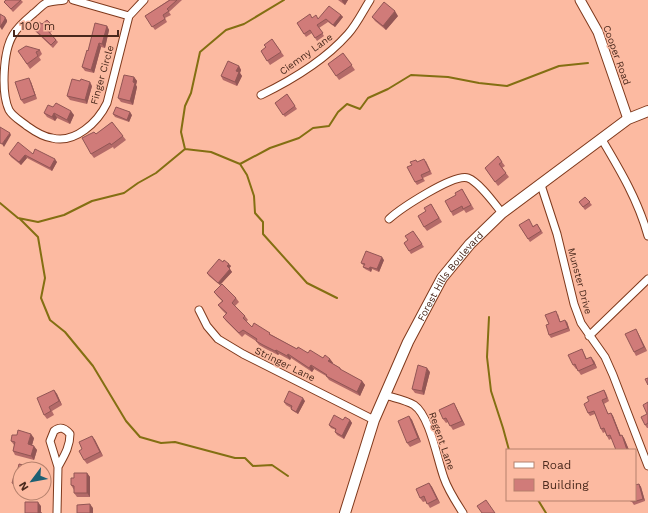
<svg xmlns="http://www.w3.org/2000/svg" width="648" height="513" font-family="'Work Sans',sans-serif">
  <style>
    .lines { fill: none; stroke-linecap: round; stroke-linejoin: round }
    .stream { stroke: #836f12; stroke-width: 2 }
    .minor-casing { stroke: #7f391c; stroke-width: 9 }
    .tertiary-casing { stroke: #7f391c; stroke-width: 11 }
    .secondary-casing { stroke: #7f391c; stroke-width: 12 }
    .minor { stroke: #fff; stroke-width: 7 }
    .tertiary { stroke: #fff; stroke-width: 9 }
    .secondary { stroke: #fff; stroke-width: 10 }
    .wall { fill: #b36a68 }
    .shaded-wall { fill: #925655 }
    .building { fill: #d07b79; stroke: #925655 }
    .labels { text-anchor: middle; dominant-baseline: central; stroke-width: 3; stroke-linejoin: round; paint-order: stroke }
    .street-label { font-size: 10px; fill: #4a291d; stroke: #fcbaa1 }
  </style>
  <rect width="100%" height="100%" fill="#fcbaa1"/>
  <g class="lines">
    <path class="stream" d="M185 149 181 132 185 106 191 93 200 52 226 30 244 24 284 0
      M240 164 247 175 254 196 255 213 263 222V234L307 283 337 298
      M0 203 18 218 38 222 64 215 92 201 124 193 138 183 156 173 185 149 211 152 240 164 270 148 299 138 313 128 329 126 338 112 347 104 360 109 368 98 388 89 411 75 448 77 479 83 507 86 559 66 588 63
      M20 219 38 237 45 278 41 298 50 320 65 332 93 366 126 421 140 437 161 443 175 442 235 458H245L253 466 272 465 288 476
      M489 317 487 357 491 391 503 428 509 450
      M538 500 546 513"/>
    <defs>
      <path id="minor" d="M64 0C58 1 51 1 46 3 42 5 38 10 34 13 27 19 18 26 13 35 3 51 1 93 9 110 13 117 21 121 27 126 34 131 43 137 52 138 75 144 98 122 107 103L129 16 73 0
        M129 16 144 0
        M261 95C292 80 325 60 348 34 357 24 363 11 370 0
        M601 138C620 170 638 200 648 236
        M541 185 557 234 574 304 581 323 605 357 613 375 648 466
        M389 219C400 209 454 173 468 178 479 182 494 203 502 213
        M199 310 207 326 218 339 243 354 374 420
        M589 336 648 279
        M385 395C394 398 406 400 414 405 430 416 437 459 444 478 448 490 456 502 463 513
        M57 513 58 467 50 441 54 431C60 426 65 428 70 434 70 447 64 456 58 467"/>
      <path id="tertiary" d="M580 0 598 32 628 119"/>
      <g id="secondary">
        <path id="s1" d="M345 513 374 420 408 342 442 278 470 244 502 213 628 119 648 111"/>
      </g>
    </defs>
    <use href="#minor" class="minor-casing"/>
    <use href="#tertiary" class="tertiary-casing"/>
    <use href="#secondary" class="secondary-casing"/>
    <use href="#minor" class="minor"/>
    <use href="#tertiary" class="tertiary"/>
    <use href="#secondary" class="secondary"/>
  </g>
  <path class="wall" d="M5 0H21L23 2 13 12 4 2Z
    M169 0H182L169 12 171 15 165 18 167 22 155 30 145 16Z
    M338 0H348L345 5Z
    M341 15 343 17 335 27 328 22 319 28 324 36 317 41 312 33 306 37 297 23 312 18 318 19Z
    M398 16 386 30 375 21 372 17Z
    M42 24 53 26 55 29 50 33 58 42 53 48 35 31 33 28Z
    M107 26 109 30 105 48 101 47 94 73 85 71 82 67 88 51Z
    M272 39 284 56 270 65 261 51 266 47Z
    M40 50 42 54 39 57 41 60 30 69 18 51Z
    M343 53 355 70 339 80 328 64Z
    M239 66 241 70 240 73 242 76 237 86 223 80 221 76Z
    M134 77 137 81 136 85 137 87 133 105 121 102 118 98Z
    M31 82 37 99 24 104 21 100Z
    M92 86 87 104 70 100 67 96Z
    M287 94 297 109 285 117 275 103Z
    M53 107 74 115 70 124 57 118 55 121 47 117 44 113Z
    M113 114 132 115 129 122 115 117Z
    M112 122 126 140 114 149 113 147 94 158 91 154 96 134Z
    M9 154H33L57 162 52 171 27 158 21 165 11 157Z
    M426 161 432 174 423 178 425 181 417 185 415 182 418 162Z
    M502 162 505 166 502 168 509 177 498 186 485 168Z
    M462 189 474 209 466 213 464 210 453 216 451 212 456 195Z
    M585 197 592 205 585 210 579 202Z
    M431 204 442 222 427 231 424 227 426 211Z
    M537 224 543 233 530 242 519 225 533 226Z
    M413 231 424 247 411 254 404 243 408 240Z
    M384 260 379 272 372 269 371 272 365 269 363 267 364 266 361 263Z
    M223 262 231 266 229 268 232 272 220 285 209 276 207 273Z
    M214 292 236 298 239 302 235 306 245 316 248 320 246 322 252 327 272 335 297 349 323 358 330 359 333 363H332L340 368 342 371 362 381 365 385 360 396 329 380 326 376 314 369 312 372 291 358 290 360 279 354 278 355 266 349 259 345 256 341 245 334 242 337 226 321 223 317 226 314 221 309 218 305 222 301 217 296Z
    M558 314 560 321 567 322 570 331 551 338 549 335V324Z
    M638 333 647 351 636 356 634 352Z
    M582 349 587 359 594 361 597 368 581 375 577 369H576L573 365Z
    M430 372 424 395 415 393 412 389Z
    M54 390 57 394 62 405 52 411 54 415 47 419 44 415Z
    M604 390 606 393 609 401 604 404 608 414 611 413 613 416 621 436 624 438 629 450H616L612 438 609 440 605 432 603 433 601 429 595 414 590 416 588 413 589 401Z
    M305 401 298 414 293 411 291 409V408L286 405 284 402Z
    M648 402V428H647L645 425 647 414Z
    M456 407 465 425 453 430 448 422 446 423 443 419Z
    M409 416 412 420 421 442 410 447 407 443Z
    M343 420H350L352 423 344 439 337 435 335 432 336 430 331 428 329 425Z
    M92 436 95 440 103 456 87 464 84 460Z
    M34 438 32 445 37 450 34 460 15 455 13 451 14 445 11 441Z
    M20 469V488L15 487 12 483Z
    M87 473 90 477V497H77L74 493V490L71 485 74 478Z
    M429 483 432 487 440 503 430 508 426 501 423 502 420 498Z
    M639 484 641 487 645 501 634 505 632 502H631L629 500H635Z"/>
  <path class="shaded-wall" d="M342 0H348L345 5 342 1Z
    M395 11 398 16 386 30 383 26Z
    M341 15 343 17 335 27 333 25Z
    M5 17 7 20V22L2 30 0 27Z
    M107 26 109 30 105 48 102 44Z
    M99 43 101 47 94 73 91 70Z
    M239 66 241 70 240 73 242 76 237 86 235 82 236 71Z
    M134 77 137 81 136 85 137 87 133 105 130 101Z
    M29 78 31 82 37 99 35 95Z
    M90 82 92 86 87 104 85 100Z
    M71 111 74 115 70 124 67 120Z
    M130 112 132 115 129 122 127 120Z
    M54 113 57 118 55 121 52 117Z
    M10 133 11 135 4 147 2 144Z
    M25 155 27 158 21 165 19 162Z
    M55 159 57 162 52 171 50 168Z
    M382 257 384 260 379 272 377 269Z
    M229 264 231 266 229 269 227 266Z
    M370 267 372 269 371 272 369 269Z
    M230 269 232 272 220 285 218 283Z
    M565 320 567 322 570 331 568 328Z
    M636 329 647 351 644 347Z
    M276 350 279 354 278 355 275 351Z
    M288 354 291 358 290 360 287 356Z
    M591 357 594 361 597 368 594 364Z
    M330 359 333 363 331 365 328 361Z
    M311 365 314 369 312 372 309 368Z
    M427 368 430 372 424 395 422 391Z
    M362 381 365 385 360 396 357 392Z
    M54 390 57 394 62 405 59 401Z
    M303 398 305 401 298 414 296 412Z
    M454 403 465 425 462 421Z
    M611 413 613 416 622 439 620 436Z
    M409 416 412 420 421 442 418 438Z
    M350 420 352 423 344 439 342 436Z
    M31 434 34 438 31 449 28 444Z
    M622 435 624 438 629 450H627Z
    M92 436 95 440 103 456 100 452Z
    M34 446 37 450 34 460 31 456Z
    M87 473 90 477V497L87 493Z
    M429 483 432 487 440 503 437 499Z
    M639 484 641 487 645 501 643 499Z
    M38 502 41 506V513H38Z
    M90 504 93 508V513H90Z"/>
  <path class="building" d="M6 0H21L11 9 4 2Z
    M170 0H177L167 9 169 11 163 15 165 19 152 27 145 16Z
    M384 2 395 11 383 26 372 17Z
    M329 6 341 15 333 25 326 19 317 25 323 33 315 38 310 30 304 34 297 23 310 14 312 18 316 15 318 19Z
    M0 14 5 17V19L0 27Z
    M47 20 53 26 48 31 56 40 51 45 33 28 39 22 42 24Z
    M95 23 107 26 102 44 99 43 91 70 82 67 87 50 88 51Z
    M272 39 281 52 267 61 261 51 266 47 264 45Z
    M26 46 40 50 36 52 38 56 27 64 18 51Z
    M343 53 352 65 336 76 328 64Z
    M228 61 239 66 236 71 239 72 235 82 221 76Z
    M124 75 134 77 133 82 135 83 130 101 118 98Z
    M29 78 35 95 21 100 15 82Z
    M72 79 80 81 81 79 90 82 85 100 67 96Z
    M287 94 295 106 283 115 275 103Z
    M56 103 71 111 67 120 54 113 52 117 44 113 48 105 53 107Z
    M116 107 130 112 127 120 113 114Z
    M112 122 123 136 111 145 110 143 91 154 82 138 94 132 96 134Z
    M0 127 10 133 2 144 0 143Z
    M18 142 33 154 35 149 55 159 50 168 25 155 19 162 9 154Z
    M498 156 502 162 499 164 506 173 495 182 485 168Z
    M424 159 430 171 421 175 423 179 415 182 407 167 412 165 410 162 416 160 417 162Z
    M462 189 471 205 463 209 462 206 451 212 445 201 456 195 455 193Z
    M585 197 590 202 583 207 579 202Z
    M431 204 439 218 424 227 418 216 426 211 424 208Z
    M529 219 533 227 537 224 541 231 528 239 519 225Z
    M413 231 422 244 409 251 404 243 408 240 405 236Z
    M366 251 382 257 377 269 370 267 369 269 363 267 365 264 361 263Z
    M219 259 223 262 224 260 229 264 227 266 230 269 218 283 207 273Z
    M222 284 236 298 232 303 245 316 243 318 252 327 254 323 270 333 269 334 297 349 298 347 308 353 310 350 323 358 325 355 330 359 328 361 340 368V369L362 381 357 392 326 376 327 375 311 365 309 368 288 354 287 356 276 350 275 351 263 345 256 341 257 339 243 330 239 333 223 317 227 313 218 305 223 301 214 292Z
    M556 311 560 322 565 320 568 328 549 335 546 325 549 324 545 315Z
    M636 329 644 347 634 352 625 334Z
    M582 349 586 359 591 357 594 364 578 371 575 364 573 365 568 355Z
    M418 365 427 368 422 391 412 389Z
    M648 378V385L645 379Z
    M54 390 59 401 49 407 51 411 44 415 37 398Z
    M604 390 607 398 602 400 608 414 611 413 620 436 622 435 627 450H616L610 435 607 436 604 428 601 429 594 411 588 413 584 404 589 401 587 397Z
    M289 391 303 398 296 412 291 409 292 406 284 402Z
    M648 402V423L645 425 641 417 647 414 643 405Z
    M454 403 462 421 450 426 446 418 443 419 439 410Z
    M334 415 343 420 345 417 350 420 342 436 335 432 336 429 329 425Z
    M409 416 418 438 407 443 398 421Z
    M18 430 31 434 28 444 34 446 31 456 13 451 15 442 11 441 12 435H17Z
    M92 436 100 452 84 460 79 451 82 449 79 442Z
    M19 464 32 467 31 469H20V485L12 483 14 476 16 477Z
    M74 473H87V493H74V486L71 485V478H74Z
    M429 483 437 499 427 504 424 496 420 498 416 489Z
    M639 484 643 499 633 502 632 500H635V485Z
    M486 500 495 513H482L477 506Z
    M25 502H38V513H42H25Z
    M90 504V513H77V505Z"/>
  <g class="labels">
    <g class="street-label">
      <text transform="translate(306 54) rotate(-36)">Ciemny Lane</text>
      <text transform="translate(617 55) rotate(70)">Cooper Road</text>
      <text transform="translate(102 75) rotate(-74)">Finger Circle</text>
      <text stroke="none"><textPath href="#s1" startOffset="261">Forest Hills Boulevard</textPath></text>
      <text transform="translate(580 281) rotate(75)">Munster Drive</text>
      <text transform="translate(285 364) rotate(26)">Stringer Lane</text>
      <text transform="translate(442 441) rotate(71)">Regent Lane</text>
    </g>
  </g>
  <rect x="506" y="449" width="130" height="52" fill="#fcbaa1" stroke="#b5806c"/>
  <rect x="514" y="462" width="20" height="6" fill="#ffffff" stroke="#b5806c"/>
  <text x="542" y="469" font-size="12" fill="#4a291d">Road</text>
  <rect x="514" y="479" width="20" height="12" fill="#d07b79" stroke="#b5806c"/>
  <text x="542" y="489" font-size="12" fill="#4a291d">Building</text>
  <g transform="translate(32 481) rotate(238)"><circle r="19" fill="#fcbaa1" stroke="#b5806c"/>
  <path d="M0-3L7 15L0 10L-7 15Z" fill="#1d5f73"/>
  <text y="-6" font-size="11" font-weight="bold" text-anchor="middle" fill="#4a291d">N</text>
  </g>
  <path d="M14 30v6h104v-6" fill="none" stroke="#4a291d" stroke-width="2"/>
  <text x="20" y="30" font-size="12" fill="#4a291d" stroke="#fcbaa1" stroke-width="3" paint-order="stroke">100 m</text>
</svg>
